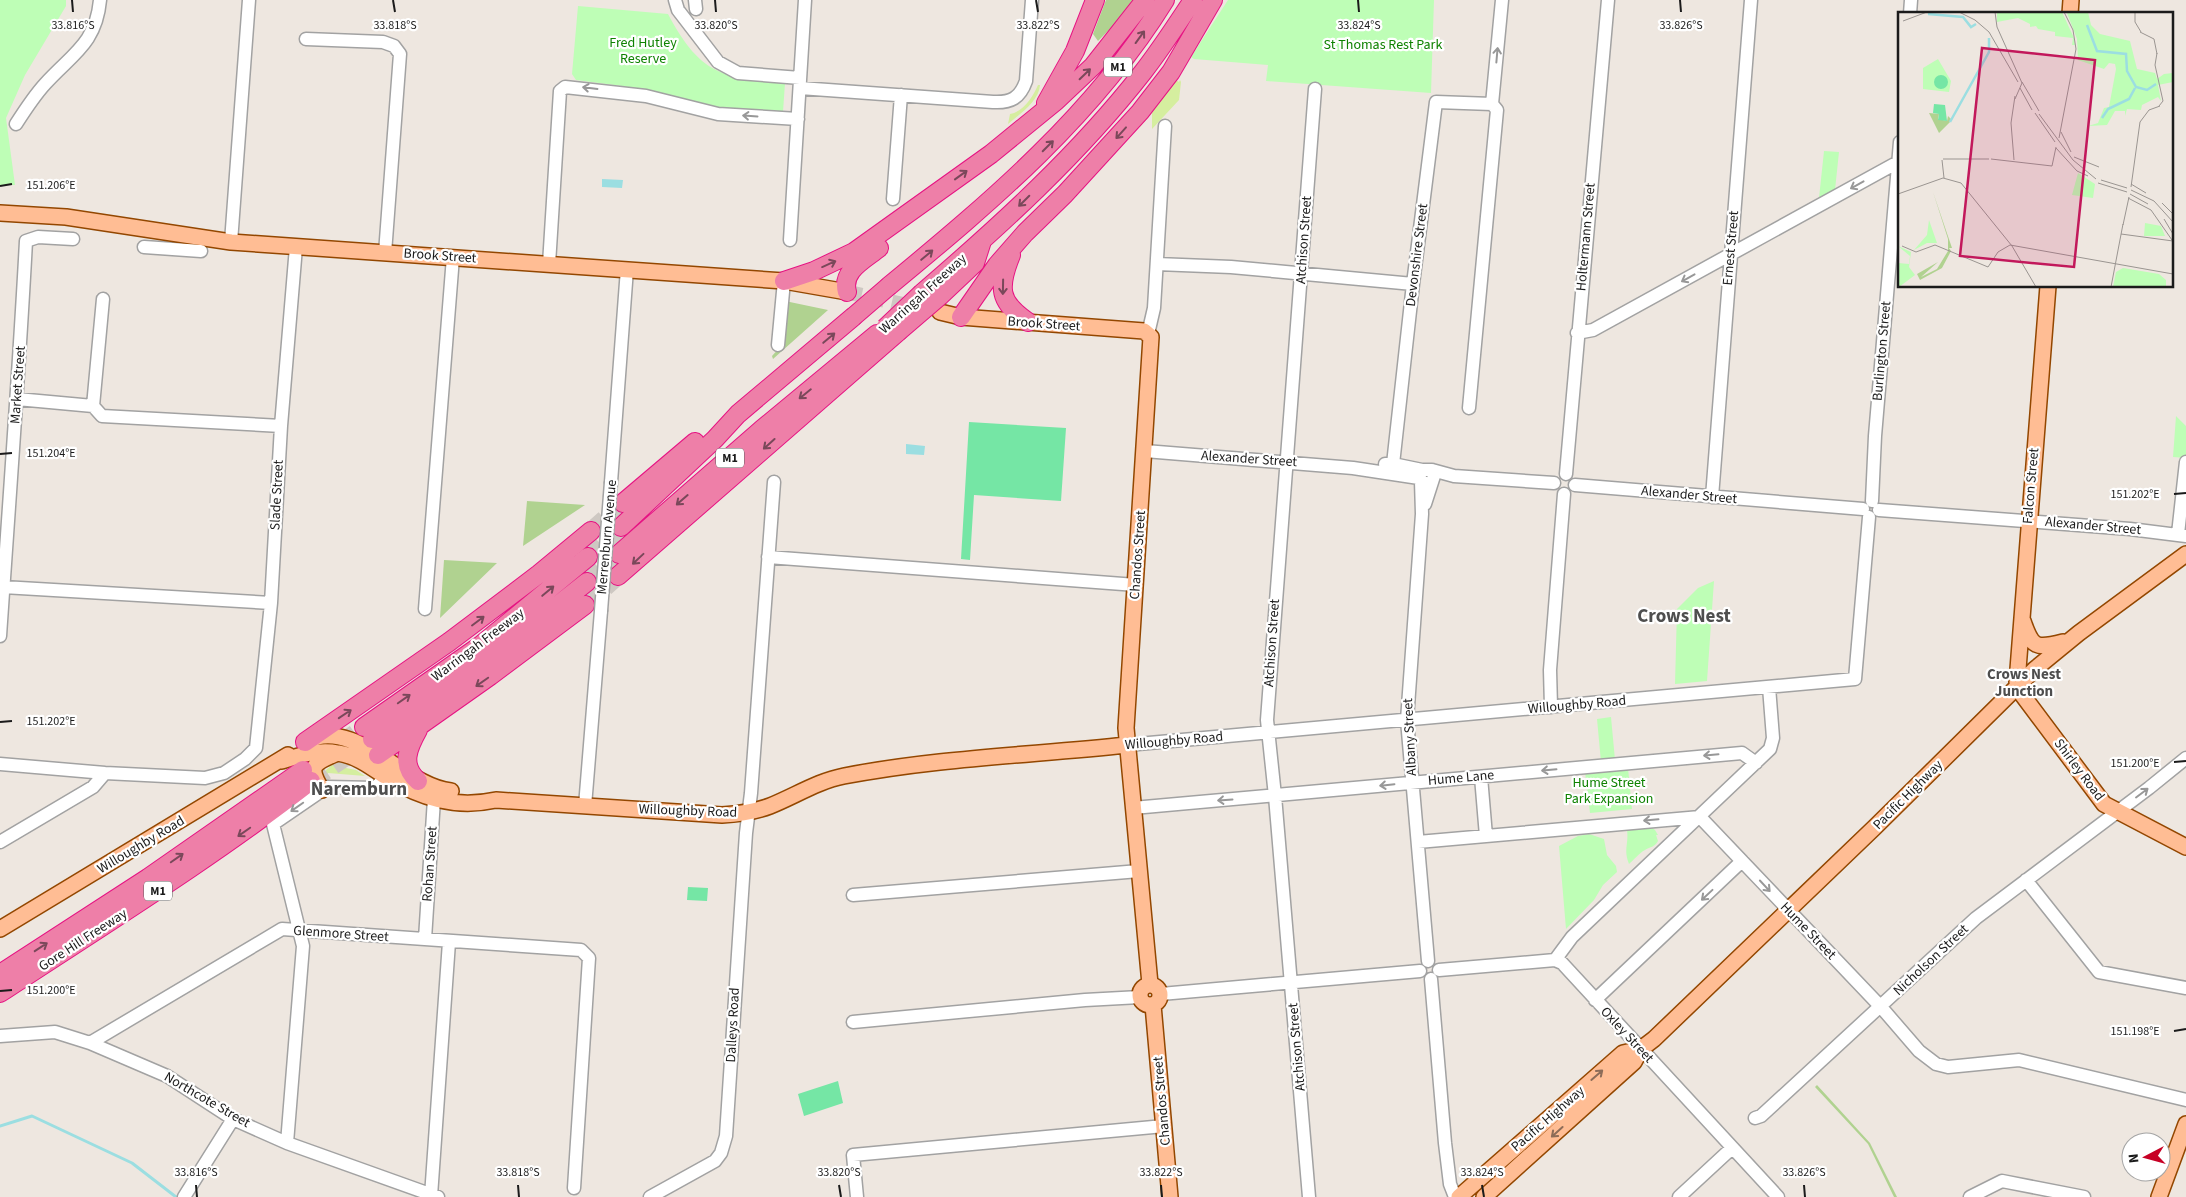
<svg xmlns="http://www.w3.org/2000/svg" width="2186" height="1197" font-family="'Source Sans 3',sans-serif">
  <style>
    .grass { fill: #d5ee9f }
    .forest { fill: #b0d290 }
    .park { fill: #befeb6 }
    .pitch { fill: #75e6a5 }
    .water { fill: #9bdee1 }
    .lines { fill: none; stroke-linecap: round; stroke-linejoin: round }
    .stream { stroke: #9bdee1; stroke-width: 3 }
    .major-tunnel { stroke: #cec8c2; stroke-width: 15; stroke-dasharray: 15 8; stroke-linecap: butt }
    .highway-tunnel { stroke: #cec8c2; stroke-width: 18; stroke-dasharray: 18 9; stroke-linecap: butt }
    .minor-casing { stroke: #a2a2a2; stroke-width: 15 }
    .major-casing { stroke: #934700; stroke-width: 18 }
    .highway-casing { stroke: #e61383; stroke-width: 20 }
    .minor { stroke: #fff; stroke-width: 12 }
    .major { stroke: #ffbd94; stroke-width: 15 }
    .highway { stroke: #ee7fa8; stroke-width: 18 }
    .minor-bridge-casing { stroke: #a2a2a2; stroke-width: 15; stroke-linecap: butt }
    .highway-bridge-casing { stroke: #e61383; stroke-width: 20; stroke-linecap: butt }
    .minor-bridge { stroke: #fff; stroke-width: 12 }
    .highway-bridge { stroke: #ee7fa8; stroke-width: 18 }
    .oneway { stroke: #7a485a }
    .oneway2 { stroke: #989898 }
    .oneway3 { stroke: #8d6c58 }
    .ticks { fill: none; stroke: #1b1b1b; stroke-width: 2 }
    .labels { text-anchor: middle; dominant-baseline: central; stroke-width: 4.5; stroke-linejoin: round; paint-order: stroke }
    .shield { fill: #fff; stroke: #5f5f5f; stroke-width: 1 }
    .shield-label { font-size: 12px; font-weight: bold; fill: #1b1b1b }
    .park-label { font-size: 14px; fill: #0e8201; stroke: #fff }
    .street-label { font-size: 14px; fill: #1b1b1b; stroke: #fff }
    .neighbourhood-label { font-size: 15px; font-weight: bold; fill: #4e4e4e; stroke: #fff }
    .district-label { font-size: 19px; font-weight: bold; fill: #4e4e4e; stroke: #fff }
    .inset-river { fill: none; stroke: #9bdee1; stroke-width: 2.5 }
    .inset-road { fill: none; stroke: #9a9591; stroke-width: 1 }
    .view { fill: #c2185b; fill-opacity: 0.15; stroke: #c2185b; stroke-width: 2.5 }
    .inset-edge { fill: none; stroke: #1b1b1b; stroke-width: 2.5 }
    .ticks-label { font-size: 12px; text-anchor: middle; fill: #1b1b1b; stroke: #fff; stroke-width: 4.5; stroke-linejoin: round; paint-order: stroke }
  </style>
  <rect width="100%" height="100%" fill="#eee7e0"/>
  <path class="grass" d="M1176 80 1179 82 1180 80 1181 82 1179 100 1152 129V113L1140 127 1137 124Z
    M1038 85H1040C1039 101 1020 114 1008 124L1010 114C1023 112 1033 97 1038 85Z
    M332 765H344L346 768 356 770 365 776 328 773 326 779V770Z"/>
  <path class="forest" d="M1106 0H1133L1118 21 1098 41 1093 34Z
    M785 301 828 310 773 359 772 356 781 346Z
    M527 501 585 505 523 546Z
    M444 560 497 563 440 618Z
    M1817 1085 1870 1143 1897 1197H1894L1868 1144 1815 1087Z"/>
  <path class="park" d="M0 0H66V6L25 75 6 118 15 185H0Z
    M1228 0H1434L1431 93 1266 81 1268 65 1194 59 1191 57Z
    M578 6 668 14C699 72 720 79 785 83L783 112 721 109 622 86 576 80 572 74Z
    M1824 151 1839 152 1835 190 1819 198Z
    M2176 416 2186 426V458L2173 457Z
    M1714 581 1707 681 1675 684 1677 609 1698 588Z
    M1611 717 1615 760 1601 762 1597 719Z
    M1628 768 1632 809 1590 813 1585 772Z
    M1651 827 1655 830 1658 835H1656L1658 841C1654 848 1651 846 1645 850 1639 853 1634 860 1629 864 1623 849 1629 844 1627 830Z
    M1589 834 1604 839 1607 855 1616 866 1617 872 1603 885 1594 900 1566 929 1559 846 1578 836Z"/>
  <path class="pitch" d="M969 422 1066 428 1061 501 974 495 970 560 961 559Z
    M688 887 708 888 707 901 687 900Z
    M838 1081 843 1103 804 1116 798 1094Z"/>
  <path class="water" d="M602 179 623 180 622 188 602 187Z
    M906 444 925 446 924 455 906 454Z"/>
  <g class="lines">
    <path class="stream" d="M0 1126 32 1116 132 1163 176 1197"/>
    <path class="major-tunnel" d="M847 292 919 308"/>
    <path class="highway-tunnel" d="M591 531 623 503
      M588 557 621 527
      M587 582 619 554
      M585 605 618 576
      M318 759 364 727
      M311 781 359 748"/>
    <defs>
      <path id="minor" d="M675 0 678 10 718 62 738 73 800 78
        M695 0 696 9
        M1910 14 1911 0
        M306 39 383 42 394 46 400 54 385 253
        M800 88 993 102C1011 103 1020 98 1026 81L1032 0
        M16 124C25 110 34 96 45 84 72 54 96 44 100 0
        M893 199 901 95
        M790 240 805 0
        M231 242 249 0
        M144 247 201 251
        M549 264 560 91 565 87 646 96 718 114 798 119
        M1157 264 1231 267 1413 284
        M103 299 93 406 102 416 281 426
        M1577 333 1593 330 1900 161
        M1148 334 1154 308 1165 126
        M778 345 784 281
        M17 399 93 406
        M1469 408 1497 110 1492 104 1502 0
        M1145 451 1353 468 1419 478
        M1385 464H1393L1422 470
        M1393 464 1413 284 1436 102 1492 104
        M1432 470 1454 476 1554 483
        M1566 474 1608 0
        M1421 481 1422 514 1407 720 1428 961
        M611 482 627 269
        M1575 485 1863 509
        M1712 497 1751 0
        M1872 501 1875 436 1900 142
        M1425 504 1434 476 1432 470H1422L1419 475 1421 481 1426 484 1432 482
        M1879 510 2130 529 2186 536
        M2178 534 2186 462
        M768 557 1136 585
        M3 587 271 603
        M425 609 453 257
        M0 636C9 504 19 373 26 241L38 237 73 239
        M1551 707 1550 670 1564 494
        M1127 745 1855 679 1869 517
        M0 764 105 773 205 778 224 773 245 759 256 748 271 603 281 426 296 247
        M1481 777 1486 836
        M585 806 601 611
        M1133 808 1742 753 1756 763
        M1700 817 1881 1007 1919 1051 1936 1064 1948 1067 2019 1060 2186 1100
        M0 842 93 787 105 773
        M1418 842 1700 817
        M2026 880 2099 972 2186 988
        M853 895 1139 871
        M425 939 434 799
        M1555 960 1572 937 1770 749 1773 738 1769 687
        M1439 970 1555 960 1562 963 1778 1197
        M1431 979 1445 1143 1450 1184 1455 1197
        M1161 994 1420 971
        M1595 1000 1742 861
        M853 1022 1085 1000 1140 997
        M0 1036 55 1032 90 1043 167 1076 233 1119 287 1143 438 1197
        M90 1043 282 929 581 950 589 958 574 1188
        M1755 1118 1761 1116 1976 918 2149 788 2186 758
        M287 1143 303 946 273 824 327 787 375 788 386 776
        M431 1196 449 942
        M184 1197 233 1119
        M650 1197 715 1161 721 1153 726 1136 746 833 751 793 774 482
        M857 1197 853 1155 1164 1126
        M1309 1197 1275 796 1267 720 1315 89
        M1679 1197 1732 1148
        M1970 1197 2002 1181 2084 1197"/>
      <path id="major" d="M2070 14 2071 0
        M0 213 66 217 231 242 784 281 847 292
        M2048 286 2017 682 2021 693 2104 804 2186 847
        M940 312 961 317 1144 331 1151 337 1126 728 1150 984
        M2023 621C2032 648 2036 649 2063 642
        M308 740C356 718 404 786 451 791
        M282 761C300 755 319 749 338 753 357 756 371 767 386 777 421 798 455 809 496 800L722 815C739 814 754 812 770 806 795 796 818 781 844 776 937 758 1033 755 1127 745
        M322 790C308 767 312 764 335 754
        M0 929 288 755
        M1140 995a10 10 0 1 1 20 0a10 10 0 1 1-20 0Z
        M1153 1005 1170 1197
        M1459 1197 1623 1053 1641 1049 1654 1039 1875 827 2035 669 2079 633 2186 554
        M1484 1197 1634 1062 1641 1049
        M2159 1197 2186 1124"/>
      <path id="highway" d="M1046 103 1075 51 1095 0
        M1011 255C998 287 998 302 1028 322
        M784 281 814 271 854 252 991 154 1056 101 1093 66 1145 0
        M889 286C992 201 1094 115 1165 0
        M847 292C841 271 864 260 879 248
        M922 293C1001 225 1079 154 1143 72 1161 49 1177 24 1193 0
        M940 296 975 263 982 241
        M961 317 997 265 1025 233 1065 194 1140 112 1171 72 1213 0
        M623 503 695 442
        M621 527 715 439 738 414 853 317
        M619 554 761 430 877 334
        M618 576 898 332
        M364 727 481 645 588 557
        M418 730C408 748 400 765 418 781
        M372 739 520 635 587 582
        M305 742 449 642 539 574 591 531
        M378 755 490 676 585 605
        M0 974 148 878 303 770
        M0 993C105 924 212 858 311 781"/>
    </defs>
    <use href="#minor" class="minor-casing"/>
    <use href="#major" class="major-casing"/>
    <use href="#highway" class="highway-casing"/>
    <use href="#minor" class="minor"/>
    <use href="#major" class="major"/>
    <use href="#highway" class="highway"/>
    <defs>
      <path id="minor-bridge" d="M601 611 611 482"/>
      <path id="highway-bridge" d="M853 317 889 286
        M885 328 922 293
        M898 332 940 296"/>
    </defs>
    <use href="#minor-bridge" class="minor-bridge-casing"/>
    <use href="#highway-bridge" class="highway-bridge-casing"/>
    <use href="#minor-bridge" class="minor-bridge"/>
    <use href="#highway-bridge" class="highway-bridge"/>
  </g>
  <defs><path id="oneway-shaft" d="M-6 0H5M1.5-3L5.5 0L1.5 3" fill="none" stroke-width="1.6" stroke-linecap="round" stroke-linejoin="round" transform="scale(1.25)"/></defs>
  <g class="oneway">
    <use href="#oneway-shaft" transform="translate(1140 37) rotate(-54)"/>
    <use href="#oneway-shaft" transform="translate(1085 74) rotate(-44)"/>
    <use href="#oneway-shaft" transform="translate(1121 133) rotate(132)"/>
    <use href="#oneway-shaft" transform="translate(1048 146) rotate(-45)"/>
    <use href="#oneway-shaft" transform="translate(961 175) rotate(-36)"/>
    <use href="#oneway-shaft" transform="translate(1024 201) rotate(135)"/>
    <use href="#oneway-shaft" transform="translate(927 255) rotate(-40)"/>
    <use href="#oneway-shaft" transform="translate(829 264) rotate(-24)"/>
    <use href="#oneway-shaft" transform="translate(1003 287) rotate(91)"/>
    <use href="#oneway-shaft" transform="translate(829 338) rotate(-40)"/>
    <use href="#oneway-shaft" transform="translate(805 394) rotate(141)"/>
    <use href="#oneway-shaft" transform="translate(769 444) rotate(138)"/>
    <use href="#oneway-shaft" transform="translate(682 500) rotate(139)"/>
    <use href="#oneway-shaft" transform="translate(638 559) rotate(137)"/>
    <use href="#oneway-shaft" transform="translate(548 591) rotate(-40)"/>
    <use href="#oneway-shaft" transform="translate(478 621) rotate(-37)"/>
    <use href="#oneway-shaft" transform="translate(482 682) rotate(145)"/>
    <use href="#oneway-shaft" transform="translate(404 699) rotate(-35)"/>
    <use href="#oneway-shaft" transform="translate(345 714) rotate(-34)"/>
    <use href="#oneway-shaft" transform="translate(244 832) rotate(145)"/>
    <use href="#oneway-shaft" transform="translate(177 858) rotate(-35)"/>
    <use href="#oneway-shaft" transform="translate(41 947) rotate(-33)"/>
  </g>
  <g class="oneway2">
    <use href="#oneway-shaft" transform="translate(1497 55) rotate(-85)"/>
    <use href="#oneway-shaft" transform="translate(590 88) rotate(-173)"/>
    <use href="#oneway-shaft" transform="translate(750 116) rotate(-176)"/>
    <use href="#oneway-shaft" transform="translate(1857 185) rotate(151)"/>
    <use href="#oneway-shaft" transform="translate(1688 278) rotate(151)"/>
    <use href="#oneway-shaft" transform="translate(1711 755) rotate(175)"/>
    <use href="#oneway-shaft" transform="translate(1549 770) rotate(175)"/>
    <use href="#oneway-shaft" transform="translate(1387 785) rotate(174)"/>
    <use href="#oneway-shaft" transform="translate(2142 793) rotate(-37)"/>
    <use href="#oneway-shaft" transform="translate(1225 800) rotate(176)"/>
    <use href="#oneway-shaft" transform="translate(297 807) rotate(145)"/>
    <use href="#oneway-shaft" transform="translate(1651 820) rotate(175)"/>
    <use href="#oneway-shaft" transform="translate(1765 886) rotate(47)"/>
    <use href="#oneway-shaft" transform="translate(1707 895) rotate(137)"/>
  </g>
  <g class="oneway3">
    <use href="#oneway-shaft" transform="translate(1597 1075) rotate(-41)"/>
    <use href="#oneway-shaft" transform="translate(1557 1132) rotate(138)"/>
  </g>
  <path class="ticks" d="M72 0 73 12M393 0 395 12M715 0 716 12M1036 0 1038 12M1358 0 1359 12M1680 0 1681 12M0 186 12 184M0 454 12 453M2174 494 2186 493M0 722 12 721M2174 762 2186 761M0 991 12 990M2174 1031 2186 1029M196 1185 197 1197M518 1185 519 1197M839 1185 841 1197M1161 1185 1162 1197M1482 1185 1484 1197M1804 1185 1805 1197"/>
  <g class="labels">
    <g class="shield">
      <rect x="1104" y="57.5" width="28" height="19" rx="4"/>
      <rect x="716" y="448.5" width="28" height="19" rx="4"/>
      <rect x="144" y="881.5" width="28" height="19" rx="4"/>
    </g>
    <g class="shield-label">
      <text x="1118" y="67">M1</text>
      <text x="730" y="458">M1</text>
      <text x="158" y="891">M1</text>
    </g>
    <g class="park-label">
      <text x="643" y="43">Fred Hutley<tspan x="643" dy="16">Reserve</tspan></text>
      <text x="1383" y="45">St Thomas Rest Park</text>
      <text x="1609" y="783">Hume Street<tspan x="1609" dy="16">Park Expansion</tspan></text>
    </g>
    <g class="street-label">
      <text transform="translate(1586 237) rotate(-85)">Holtermann Street</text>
      <text transform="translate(1304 240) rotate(-86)">Atchison Street</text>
      <text transform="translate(1731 248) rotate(-85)">Ernest Street</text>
      <text transform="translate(1417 255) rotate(-83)">Devonshire Street</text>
      <text transform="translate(440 256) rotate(4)">Brook Street</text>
      <text transform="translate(923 294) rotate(-42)">Warringah Freeway</text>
      <text transform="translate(1044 324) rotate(4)">Brook Street</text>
      <text transform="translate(1882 351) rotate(-85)">Burlington Street</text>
      <text transform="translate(18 385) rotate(-86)">Market Street</text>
      <text transform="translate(1249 459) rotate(4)">Alexander Street</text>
      <text transform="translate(2031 486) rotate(-85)">Falcon Street</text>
      <text transform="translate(277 495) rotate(-87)">Slade Street</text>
      <text transform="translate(1689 495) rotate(5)">Alexander Street</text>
      <text transform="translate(2093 526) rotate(5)">Alexander Street</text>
      <text transform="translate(607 537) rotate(-85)">Merrenburn Avenue</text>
      <text transform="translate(1138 555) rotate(-86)">Chandos Street</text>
      <text transform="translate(1272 643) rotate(-86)">Atchison Street</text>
      <text transform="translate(478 645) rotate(-37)">Warringah Freeway</text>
      <text transform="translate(1577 705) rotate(-5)">Willoughby Road</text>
      <text transform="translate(1410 737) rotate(-93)">Albany Street</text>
      <text transform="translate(1174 741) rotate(-5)">Willoughby Road</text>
      <text transform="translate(2079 770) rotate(53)">Shirley Road</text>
      <text transform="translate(1461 778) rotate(-5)">Hume Lane</text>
      <text transform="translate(1908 795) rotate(-45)">Pacific Highway</text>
      <text transform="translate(688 811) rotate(2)">Willoughby Road</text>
      <text transform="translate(141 845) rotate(-31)">Willoughby Road</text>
      <text transform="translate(430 864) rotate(-86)">Rohan Street</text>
      <text transform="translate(1808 931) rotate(46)">Hume Street</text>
      <text transform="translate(341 934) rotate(4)">Glenmore Street</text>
      <text transform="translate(83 940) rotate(-33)">Gore Hill Freeway</text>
      <text transform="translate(1931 960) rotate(-43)">Nicholson Street</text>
      <text transform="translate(733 1025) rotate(-87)">Dalleys Road</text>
      <text transform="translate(1627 1035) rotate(47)">Oxley Street</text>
      <text transform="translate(1297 1047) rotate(-95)">Atchison Street</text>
      <text transform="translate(207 1100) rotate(30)">Northcote Street</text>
      <text transform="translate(1162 1101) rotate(-95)">Chandos Street</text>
      <text transform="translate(1548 1119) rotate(-41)">Pacific Highway</text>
    </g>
    <g class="neighbourhood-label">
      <text x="2024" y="674">Crows Nest<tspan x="2024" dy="17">Junction</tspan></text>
    </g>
    <g class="district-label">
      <text x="1684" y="616">Crows Nest</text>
      <text x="359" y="789">Naremburn</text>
    </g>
  </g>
  <g transform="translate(1898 12)">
    <rect width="275" height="275" fill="#eee7e0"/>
    <path d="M31 101 41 102 40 107 49 109 50 104 54 108 41 121ZM35 180 54 236H51L53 239 44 256 22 268 19 262 40 250 23 265 39 257 50 239V227Z" fill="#b0d290"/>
    <path d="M164 0 176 26 177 33H174L175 26 157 24V20L140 17 138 14 132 15V12L120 6 99 10V1ZM190 0 193 13 202 22 232 29 239 57 257 61 259 67 266 62 275 61V70L260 73 263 89 260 85 244 93 243 98 229 97 227 104V99H217L209 113 190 114 200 111 206 96 211 95 218 57 217 52 211 51 206 57 180 48 179 27 169 1ZM40 47 53 69 51 80 25 77V56ZM180 161 197 172 195 186 174 183ZM31 208 39 231H29L16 238 29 223ZM247 211 263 214 267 224H246ZM0 234 13 240 11 255 17 263 1 275 0 251 11 252 12 244ZM225 256 261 262 268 268V275H215L218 260Z" fill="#befeb6"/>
    <path d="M36 70a7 7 0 1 1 14 0a7 7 0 1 1-14 0ZM36 92 47 93 49 109 40 108 41 102 35 101Z" fill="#75e6a5"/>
    <path class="inset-river" d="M30 2 65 5 73 15 78 12M189 13 199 39 228 42 229 59 238 75 249 78 258 72M204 106 210 97 231 87 237 76M52 110 91 40V26"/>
    <path class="inset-road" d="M61 0 77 8 91 20 120 70M97 0 99 15 124 71 117 87M237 0V10L243 20M5 9 29 0M242 20 256 27 259 42M259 41 257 53 265 89 261 94M124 70 141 99M122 76 134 98M137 101 157 130M141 102 175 148 198 167M163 120 173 140M161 126 178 37 175 18 166 0M158 136 179 159 190 164M176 145 201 155M45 147H91M93 147 154 154 158 135M44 148 46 166M116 148 113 111 117 84M203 168 229 176M200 171 229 180M233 172 248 181M233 175 242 110 251 98 262 94M233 178 256 189 275 210M0 182 45 166 63 171 114 234 138 275M232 182 250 192M230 186 253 198 274 228M264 191 275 202M266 207 275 222M225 213 231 185M223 222 275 229M112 233 275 262M4 234 18 240 37 233 90 255 100 240 112 233M213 275 225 212"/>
    <path class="view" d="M84 36 197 48 176 255 62 244Z"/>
    <rect width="275" height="275" class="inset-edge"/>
  </g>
  <g class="ticks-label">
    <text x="73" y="29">33.816°S</text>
    <text x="395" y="29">33.818°S</text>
    <text x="716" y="29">33.820°S</text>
    <text x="1038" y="29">33.822°S</text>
    <text x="1359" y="29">33.824°S</text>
    <text x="1681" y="29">33.826°S</text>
    <text x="51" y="189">151.206°E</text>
    <text x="51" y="457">151.204°E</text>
    <text x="2135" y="498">151.202°E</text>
    <text x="51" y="725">151.202°E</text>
    <text x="2135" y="767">151.200°E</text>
    <text x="51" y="994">151.200°E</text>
    <text x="2135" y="1035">151.198°E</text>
    <text x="196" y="1176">33.816°S</text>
    <text x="518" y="1176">33.818°S</text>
    <text x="839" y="1176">33.820°S</text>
    <text x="1161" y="1176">33.822°S</text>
    <text x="1482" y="1176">33.824°S</text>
    <text x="1804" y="1176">33.826°S</text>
  </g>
  <g transform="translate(2146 1157) rotate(264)"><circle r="24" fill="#ffffff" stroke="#a4a4a4"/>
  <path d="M0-4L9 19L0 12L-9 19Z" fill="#c70025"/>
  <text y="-8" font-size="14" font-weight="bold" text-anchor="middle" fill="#1b1b1b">N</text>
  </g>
</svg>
